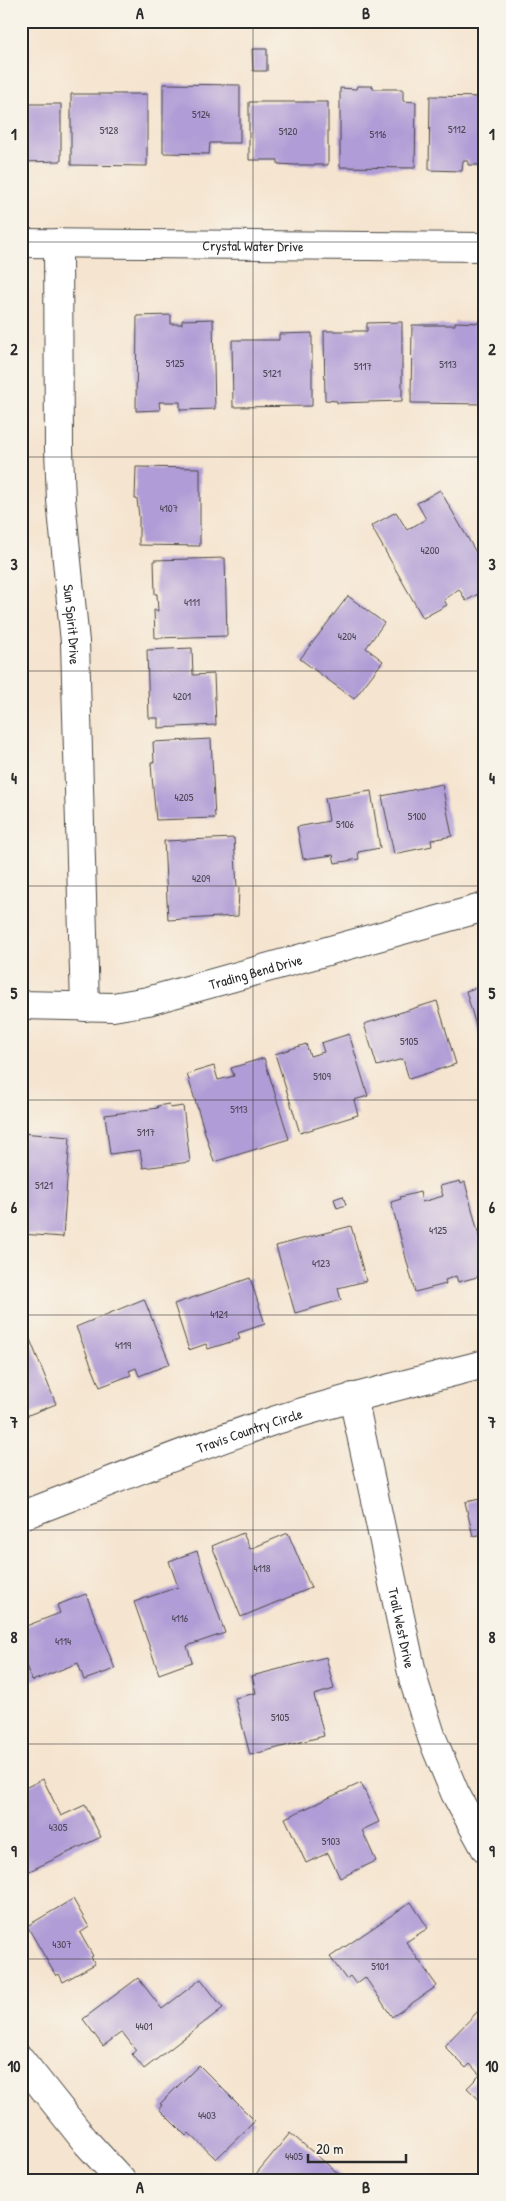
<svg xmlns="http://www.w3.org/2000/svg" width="506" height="2201" font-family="'Patrick Hand',sans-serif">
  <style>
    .building { fill: #b09cd6 }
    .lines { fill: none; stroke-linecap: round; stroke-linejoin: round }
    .minor-casing { stroke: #494744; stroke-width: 30 }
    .tertiary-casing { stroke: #494744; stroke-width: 30 }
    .minor { stroke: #fff; stroke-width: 28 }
    .tertiary { stroke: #fff; stroke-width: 28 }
    .grid { fill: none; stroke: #2b2b2b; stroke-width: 1; stroke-opacity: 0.55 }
    .labels { text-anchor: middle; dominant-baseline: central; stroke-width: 5; stroke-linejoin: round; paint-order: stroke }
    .number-label { font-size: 11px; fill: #4c4756 }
    .street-label { font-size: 14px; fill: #2b2b2b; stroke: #f7f3e8 }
    .neatline { fill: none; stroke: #2b2b2b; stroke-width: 2 }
    .grid-label { font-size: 16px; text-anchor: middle; font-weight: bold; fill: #2b2b2b }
  </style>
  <rect width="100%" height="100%" fill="#f7f3e8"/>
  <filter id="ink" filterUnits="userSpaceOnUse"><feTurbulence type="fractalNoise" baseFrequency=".02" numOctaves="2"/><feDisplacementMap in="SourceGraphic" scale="10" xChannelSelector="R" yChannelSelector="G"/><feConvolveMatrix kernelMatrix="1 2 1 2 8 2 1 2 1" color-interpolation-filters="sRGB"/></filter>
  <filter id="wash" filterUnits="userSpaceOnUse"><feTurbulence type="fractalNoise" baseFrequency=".0096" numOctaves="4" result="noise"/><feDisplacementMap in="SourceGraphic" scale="20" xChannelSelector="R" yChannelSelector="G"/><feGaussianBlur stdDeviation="1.12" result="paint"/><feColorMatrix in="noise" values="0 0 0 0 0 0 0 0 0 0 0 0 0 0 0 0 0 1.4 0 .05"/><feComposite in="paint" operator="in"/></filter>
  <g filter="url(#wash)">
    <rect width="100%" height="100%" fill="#f5e4cf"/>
    <g id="blocks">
      <path class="building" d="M252 49H267V71H253Z
        M163 84 240 85V143H210L209 154 163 153Z
        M357 86H373V89H403V101L416 102 415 168 340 167V88L356 89Z
        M71 94H147V166L71 165Z
        M430 96 485 97V165H468V161H463L462 171 429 170Z
        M249 102H328V165H295L278 164V160H249Z
        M21 104H61V161L21 162Z
        M171 315V324H182V320L213 319 215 409 180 410V402H159L160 410 136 411 137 316Z
        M402 322V401L337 403V401L325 400 324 331H367V323Z
        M455 322 484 323 485 404 411 403 412 325H455Z
        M312 333V406L233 407 232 340H279V334Z
        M136 467 200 468V546L139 545V517L137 499H135Z
        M440 490 485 568V590L466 601 459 589 444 600 447 605 423 618 371 526 396 512 407 530 426 519 417 503Z
        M225 558 227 636 155 638 154 610 158 611 157 594H155L154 560Z
        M348 596 384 623 366 648 383 661 354 699 300 659Z
        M192 648 193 675 214 674 216 725 158 728V718H149L147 650Z
        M211 739 215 818 156 820 152 777 151 762H154L153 742Z
        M442 784 452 836 431 840 432 846 394 854 382 796Z
        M371 791 380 848 358 852 359 859 335 863 333 855 303 859 297 827 329 821 325 798Z
        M234 838 237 887H239L238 916 168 920 164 841Z
        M485 985V1054H484L466 991Z
        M437 1001 456 1064 409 1079 403 1059 377 1066 364 1024Z
        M349 1034 368 1096 354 1100 358 1115 300 1133 275 1054 306 1044 310 1056 324 1052 321 1043Z
        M264 1058 289 1139 214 1162 187 1074 214 1066 218 1080 234 1076 231 1068Z
        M169 1104 170 1108 183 1106 190 1162 143 1168 140 1150 110 1154 105 1115 158 1108 157 1106Z
        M21 1133 70 1137 63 1237 21 1234Z
        M460 1181 461 1184 465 1182 485 1259V1275L458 1282 456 1276 445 1280 446 1284 415 1292 391 1202 401 1199 400 1197 420 1192 422 1202 443 1196 440 1186Z
        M343 1196 346 1205 337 1208 334 1199Z
        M351 1226 366 1281 338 1288 341 1300 295 1313 276 1246Z
        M250 1278 265 1324 238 1333 240 1339 208 1349 206 1344 189 1350 174 1304Z
        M144 1299 170 1364 139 1376 136 1368 129 1371 131 1375 100 1387 76 1327Z
        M25 1327 56 1404 21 1418V1328Z
        M485 1498V1534L473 1536 465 1502Z
        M243 1533 250 1549 288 1533 311 1588 241 1617 212 1546Z
        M197 1551 225 1633 187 1646 192 1662 159 1674 134 1602 178 1587 169 1561Z
        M86 1594 115 1669 84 1680 78 1663 32 1681 21 1653V1628L60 1613 57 1605Z
        M326 1657 334 1689 314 1695 324 1736 250 1755 235 1698 256 1693 252 1676Z
        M43 1779 61 1816 85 1805 101 1837 21 1875V1790Z
        M361 1783 379 1822 362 1830 376 1861 340 1878 328 1853 306 1863 285 1818Z
        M73 1899 89 1927 80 1933 93 1956 91 1957 95 1964 63 1982 59 1974 56 1976 27 1926Z
        M411 1902 428 1928 406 1942 437 1986 392 2017 365 1977 356 1984 350 1976 346 1979 330 1957Z
        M138 1978 162 2009 201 1979 223 2008 144 2069 132 2054 136 2050 122 2032 103 2046 83 2019Z
        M485 2004V2105L467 2088 480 2075 470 2064 466 2068 444 2046Z
        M199 2065 255 2121 216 2159 189 2133 186 2136 159 2109 162 2105 160 2104Z
        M290 2133 346 2180H251Z"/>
    </g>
  </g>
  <g filter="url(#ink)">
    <use href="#blocks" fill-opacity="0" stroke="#494744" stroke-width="1"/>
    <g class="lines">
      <defs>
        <g id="minor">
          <path id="s1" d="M21 243 485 247"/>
          <path id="s2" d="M58 243 59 449 61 500 75 642 85 1007"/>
          <path id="s3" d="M21 1005 113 1007 148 1001 485 907"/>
          <path id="s4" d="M353 1397 414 1682 432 1738 455 1793 485 1848"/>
          <path d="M21 2060 87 2143 121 2180"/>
        </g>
        <g id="tertiary">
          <path id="s5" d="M21 1516C105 1484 188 1449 273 1421 342 1399 414 1382 485 1364"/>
        </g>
      </defs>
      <use href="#minor" class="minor-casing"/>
      <use href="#tertiary" class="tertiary-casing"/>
      <use href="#minor" class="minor"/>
      <use href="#tertiary" class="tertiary"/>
    </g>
  </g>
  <path class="grid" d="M253 21V2180M21 242H485M21 457H485M21 671H485M21 886H485M21 1100H485M21 1315H485M21 1530H485M21 1744H485M21 1959H485"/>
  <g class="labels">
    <g class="number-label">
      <text x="201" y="114">5124</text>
      <text x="457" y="129">5112</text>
      <text x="109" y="130">5128</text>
      <text x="288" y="131">5120</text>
      <text x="378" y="134">5116</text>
      <text x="175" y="363">5125</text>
      <text x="448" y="364">5113</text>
      <text x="363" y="366">5117</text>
      <text x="272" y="373">5121</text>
      <text x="169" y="508">4107</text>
      <text x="430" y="550">4200</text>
      <text x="192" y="602">4111</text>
      <text x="347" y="636">4204</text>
      <text x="182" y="696">4201</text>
      <text x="184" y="797">4205</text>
      <text x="417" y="816">5100</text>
      <text x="345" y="824">5106</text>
      <text x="201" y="878">4209</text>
      <text x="409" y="1041">5105</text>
      <text x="322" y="1076">5109</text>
      <text x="239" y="1109">5113</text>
      <text x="146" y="1132">5117</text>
      <text x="44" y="1185">5121</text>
      <text x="438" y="1230">4125</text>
      <text x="321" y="1263">4123</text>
      <text x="219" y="1314">4121</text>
      <text x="123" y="1345">4119</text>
      <text x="262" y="1568">4118</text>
      <text x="180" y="1618">4116</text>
      <text x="63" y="1641">4114</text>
      <text x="280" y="1717">5105</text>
      <text x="58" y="1827">4305</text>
      <text x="331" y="1841">5103</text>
      <text x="62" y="1944">4307</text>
      <text x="380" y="1966">5101</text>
      <text x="144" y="2026">4401</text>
      <text x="207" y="2115">4403</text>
      <text x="294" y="2156">4405</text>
    </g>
    <g class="street-label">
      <text stroke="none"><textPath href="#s1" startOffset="232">Crystal Water Drive</textPath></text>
      <text stroke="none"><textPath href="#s2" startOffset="382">Sun Spirit Drive</textPath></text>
      <text stroke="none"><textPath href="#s3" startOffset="239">Trading Bend Drive</textPath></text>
      <text stroke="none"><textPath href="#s5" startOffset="244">Travis Country Circle</textPath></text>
      <text stroke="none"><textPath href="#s4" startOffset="236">Trail West Drive</textPath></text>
    </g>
  </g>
  <rect width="506" height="2201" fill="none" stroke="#f7f3e8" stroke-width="55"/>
  <path d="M308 2154v8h98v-8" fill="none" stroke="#2b2b2b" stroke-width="2.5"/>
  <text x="316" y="2154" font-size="15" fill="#2b2b2b" stroke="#f7f3e8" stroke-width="4" paint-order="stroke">20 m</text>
  <rect x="28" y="28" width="450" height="2146" class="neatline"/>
  <g class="grid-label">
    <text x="140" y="19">A</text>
    <text x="366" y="19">B</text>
    <text x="14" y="140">1</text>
    <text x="492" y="140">1</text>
    <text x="14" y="355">2</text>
    <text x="492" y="355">2</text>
    <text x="14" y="570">3</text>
    <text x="492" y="570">3</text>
    <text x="14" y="784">4</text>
    <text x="492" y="784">4</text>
    <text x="14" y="999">5</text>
    <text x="492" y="999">5</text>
    <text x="14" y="1213">6</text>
    <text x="492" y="1213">6</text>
    <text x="14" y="1428">7</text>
    <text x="492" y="1428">7</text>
    <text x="14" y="1643">8</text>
    <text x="492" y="1643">8</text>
    <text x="14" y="1857">9</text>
    <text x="492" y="1857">9</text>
    <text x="14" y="2072">10</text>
    <text x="492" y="2072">10</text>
    <text x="140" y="2193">A</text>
    <text x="366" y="2193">B</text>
  </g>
</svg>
